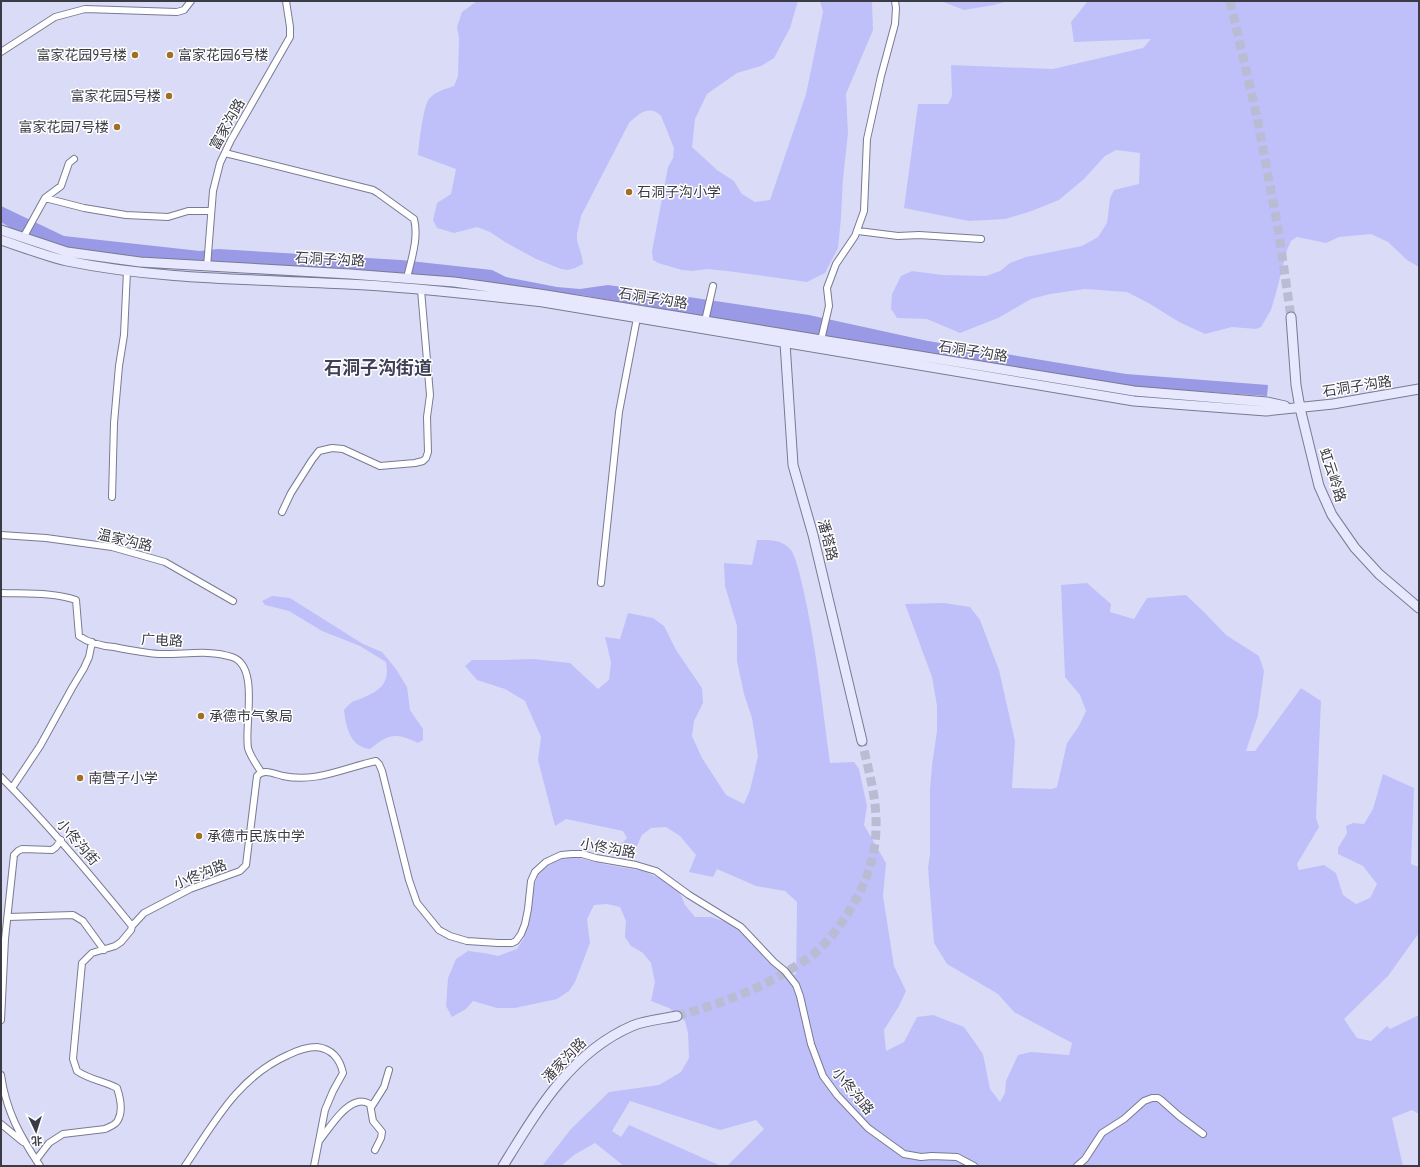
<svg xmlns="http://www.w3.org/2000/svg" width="1420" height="1167" font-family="'Asap Condensed','Noto Sans SC',sans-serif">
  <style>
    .green { fill: #bfc0f9 }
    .water { fill: #9999e6 }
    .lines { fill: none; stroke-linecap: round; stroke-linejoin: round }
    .secondary-tunnel { stroke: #babcd4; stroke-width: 9; stroke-dasharray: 9 4.5; stroke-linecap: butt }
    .street-casing { stroke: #797a93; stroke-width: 8 }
    .secondary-casing { stroke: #797a93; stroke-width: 11 }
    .street { stroke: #fff; stroke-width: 6 }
    .secondary { stroke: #e7e7fd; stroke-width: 9 }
    .poi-dot { fill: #a06f24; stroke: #fff; stroke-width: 1.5 }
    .labels { text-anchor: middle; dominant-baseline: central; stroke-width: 3; stroke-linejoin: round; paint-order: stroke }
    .poi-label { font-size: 14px; fill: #3b3b46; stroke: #fff; text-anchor: start }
    .street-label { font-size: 14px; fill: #3b3b46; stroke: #fff }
    .district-label { font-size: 18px; font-weight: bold; fill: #404157; stroke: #fff }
  </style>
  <rect width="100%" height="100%" fill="#dadcf7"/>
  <path class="green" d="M477 1H798L790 28 774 58 761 66 737 73 707 94 695 119 692 147 717 170 734 181 742 194 755 202 770 200 806 94 823 12 820 1H872L873 30 846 94 848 133 843 179 841 218 838 248 825 273 807 282 727 271 707 269 692 271 682 270 658 263 653 260 652 251 668 167 673 158 674 148 661 116C650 104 638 114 629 123L581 216 577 234V240L582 257 583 264 575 268 568 270 561 269 536 259 505 242 490 232 477 227 454 233 437 228 433 220 437 203 451 194 456 169 418 155C419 144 423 106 429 99 435 91 446 89 454 86L458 76 459 38 457 27 462 12Z
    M941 1H1008L994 5 964 10Z
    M1088 1H1419V267L1407 260 1388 242 1371 234 1339 237 1326 243 1297 237 1291 241 1287 250 1276 293 1271 310 1261 327 1256 329 1232 327 1205 334 1179 322 1150 304 1127 292 1085 289 1050 294 1031 299 998 318 960 333 927 319 897 318 891 309 892 294 901 276 912 271 942 275 986 276 1000 271 1010 263 1026 257 1082 246 1098 237 1107 223 1110 198 1114 190 1139 184 1140 153 1116 150 1105 156 1084 179 1059 200 1029 212 1005 219 969 221 904 208 918 104H948L952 96 951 65 1053 69 1143 48 1151 39 1074 42 1071 22Z
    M757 540C769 540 782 539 791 550 796 557 801 579 803 588 816 645 822 704 830 763L854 762 859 769 867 806 864 825 886 863 883 896 894 966 906 991 899 1006 884 1030 886 1051 904 1042 917 1017 933 1015 964 1027 983 1054 990 1089 1000 1102 1005 1093 1006 1081 1018 1055 1031 1052 1069 1055 1072 1043 1014 1012 998 994 947 964 934 943 928 868 930 854V789L932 765 937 731V706L932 677 905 604 944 603 970 607 980 620 999 670 1015 741 1012 788 1052 789 1057 787 1067 743 1079 726 1086 711 1080 695 1065 677 1061 585 1087 583 1111 604 1110 612 1134 619 1147 598 1186 595 1205 613 1226 635 1259 656 1264 671 1258 715 1246 751H1255L1301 688 1321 701 1316 818 1319 827 1297 864 1299 870 1324 865 1336 873 1343 895 1356 904 1370 898 1377 884 1363 866 1338 854V848L1347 833 1346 826 1353 823 1364 824 1373 809 1383 774 1414 788 1411 864 1419 867V933L1388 976 1344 1019 1357 1038 1371 1041 1387 1026 1390 1029 1419 1015V1114L1412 1110 1392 1118 1403 1166H727L764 1129 756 1120 720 1130 630 1101 612 1131 621 1137 629 1125 721 1166H624L595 1143 574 1155 561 1166H542L571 1129 609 1092 659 1085 681 1072 689 1058 688 1033 685 1021 669 1008 651 1001 655 982 651 963 643 953 631 946 625 937 626 921 620 907 607 904 594 905 587 919 590 943 575 982 569 991 557 999 515 1008H497L473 1001 466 1009 452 1017 446 1006 448 978 456 959 468 951 484 953 498 956 517 949 524 938 531 913 533 890 538 874 555 860 575 857 608 865 644 871 672 884 679 891 685 905 695 917H711L726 922 745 934 772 965 787 976 796 974 797 902 785 891 756 886 717 869 713 877 689 872 696 855 680 836 666 827 651 828 642 835 634 852 624 857 612 854 627 838 623 831 566 819 555 826 538 760 541 737 525 701 505 689 477 680 465 666 472 660H503L534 659 570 663 598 689 609 680 611 662 605 637 620 639 628 613 653 618 664 626 676 650 702 688 703 703 694 721 692 736 702 758 726 795 744 804 750 790 758 756 752 718 744 694 737 661V626L725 586 724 563 752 565Z
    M272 596 290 598 363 644 382 652 396 669 407 687 410 710 423 729V740L418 743C395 732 389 734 370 749 350 747 346 727 344 710 346 708 348 705 351 703 354 700 359 700 362 698 380 691 390 683 386 662L360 646 322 631 289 611 265 605 262 601Z"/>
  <path class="water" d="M1 206 64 236 200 251 218 249 401 260 492 270 506 277 557 287 580 289 608 285 809 315 928 341 1126 374 1268 385 1267 396 1136 387 696 316 581 295 198 263 68 249 17 232 1 222Z"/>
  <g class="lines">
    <path class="secondary-tunnel" d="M1230 1 1257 117 1278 228 1291 317
      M677 1016C719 1004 762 989 799 964 805 960 811 957 816 952 833 937 845 919 856 899 868 878 876 852 876 827 877 798 868 769 862 741"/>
    <defs>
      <path id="street" d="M1 52 55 17 85 9 177 12 184 10 191 1
        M225 153 373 190 378 193 414 219C419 238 411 260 407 278
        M45 198 84 208 126 215 168 217 188 211H211
        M858 231 898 236 919 235 981 239
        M23 238 45 198 61 186 69 163 74 159
        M207 267 213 191 220 163 231 140 290 37V27L286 1
        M705 321 713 286
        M821 340 829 306 827 288 836 264 855 236 864 211 867 139 881 76 895 24 896 8 895 1
        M112 497 114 423 119 366 124 335 127 271
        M282 512 291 493 312 460 319 451 332 448 343 449 380 466 415 463 423 461 426 458 428 452 427 417 430 395 421 290
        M1 535 46 538 112 547 165 562 233 601
        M601 583 619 412 637 318
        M1 593C26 594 52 592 76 600L79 636C89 643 102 646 114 647 129 650 144 653 159 654 183 655 208 649 232 657 260 666 244 725 248 748 250 756 257 765 261 772
        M1 777C48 824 90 874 132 926
        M12 788 40 746 72 688 84 668 89 657 92 642
        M8 917 73 915 83 921 104 950
        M1 1020 5 939 14 855 18 851 22 849 52 850 56 847 61 840
        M1 1075C6 1111 20 1136 40 1166
        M372 1106 384 1087 389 1070
        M1 1124 23 1142
        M319 1141C328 1130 343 1105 358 1102 362 1101 366 1102 370 1104L373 1121 382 1132 381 1138 375 1150
        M36 1160 49 1143 63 1134 105 1129C109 1127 116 1125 118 1120 123 1111 120 1097 117 1088 104 1081 90 1080 77 1071L73 1059 82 963 92 953 115 946 121 942 131 930 132 926 144 913 190 889 240 871 246 865 257 776C264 768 274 774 283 776 316 783 344 768 376 761L379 764 382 771 409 880 417 903 439 930 450 936 467 941 498 943H512L516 941 521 934 525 924 528 909 531 881 535 872 546 862 561 855 572 854H582L596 858 636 865 656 871 689 895 741 927 774 962 785 971 796 985 800 996 811 1044 823 1076 837 1095 868 1128 904 1154 921 1157 932 1156 957 1157 974 1166
        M185 1166C214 1123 238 1077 288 1055 296 1051 308 1047 317 1047 332 1049 340 1059 343 1073L333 1091 325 1110 314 1166
        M1077 1166 1085 1159 1102 1133 1124 1119 1144 1101 1152 1098H1158L1161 1100 1179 1116 1203 1134"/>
      <path id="secondary" d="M1 230 67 252 140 262 350 274 454 282 546 295 1134 391 1267 402 1285 406
        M1 240C23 247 45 256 67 261 159 280 254 279 347 284 413 287 478 295 543 302L1134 401 1266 411 1333 404 1419 389
        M1291 317 1296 385 1300 408 1319 486 1332 515 1355 548 1379 574 1419 608
        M785 343 793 465 813 535 862 741
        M503 1166C537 1111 570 1053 632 1026 646 1020 663 1019 677 1016"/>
    </defs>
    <use href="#street" class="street-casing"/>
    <use href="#secondary" class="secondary-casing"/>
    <use href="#street" class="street"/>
    <use href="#secondary" class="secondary"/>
  </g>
  <g class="poi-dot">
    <circle cx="135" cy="55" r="4"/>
    <circle cx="170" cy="55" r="4"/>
    <circle cx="169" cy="96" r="4"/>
    <circle cx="117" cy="127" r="4"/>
    <circle cx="629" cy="192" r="4"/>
    <circle cx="201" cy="716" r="4"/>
    <circle cx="80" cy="778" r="4"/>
    <circle cx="199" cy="836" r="4"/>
  </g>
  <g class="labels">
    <g class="poi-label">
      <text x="127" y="55" text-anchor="end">富家花园9号楼</text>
      <text x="178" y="55">富家花园6号楼</text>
      <text x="161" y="96" text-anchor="end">富家花园5号楼</text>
      <text x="109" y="127" text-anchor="end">富家花园7号楼</text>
      <text x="637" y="192">石洞子沟小学</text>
      <text x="209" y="716">承德市气象局</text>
      <text x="88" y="778">南营子小学</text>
      <text x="207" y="836">承德市民族中学</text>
    </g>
    <g class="street-label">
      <text transform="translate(227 124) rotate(-61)">富家沟路</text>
      <text transform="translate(330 259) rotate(3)">石洞子沟路</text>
      <text transform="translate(653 298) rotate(9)">石洞子沟路</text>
      <text transform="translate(973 351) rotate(9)">石洞子沟路</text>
      <text transform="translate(1357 386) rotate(-9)">石洞子沟路</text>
      <text transform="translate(1333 475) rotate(72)">虹云岭路</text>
      <text transform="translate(125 540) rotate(13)">温家沟路</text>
      <text transform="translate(828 540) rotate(76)">潘塔路</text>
      <text transform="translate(162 640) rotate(3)">广电路</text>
      <text transform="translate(78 842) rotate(49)">小佟沟街</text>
      <text transform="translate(608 848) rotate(10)">小佟沟路</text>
      <text transform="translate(200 874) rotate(-22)">小佟沟路</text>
      <text transform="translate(564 1060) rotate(-46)">潘家沟路</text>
      <text transform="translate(853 1091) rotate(50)">小佟沟路</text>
    </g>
    <g class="district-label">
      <text x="378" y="367">石洞子沟街道</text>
    </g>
  </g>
  <rect width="1420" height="1167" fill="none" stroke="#3b3b46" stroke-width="4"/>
  <g transform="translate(36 1131) rotate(176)" stroke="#ffffff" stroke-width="3" paint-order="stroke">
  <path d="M0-3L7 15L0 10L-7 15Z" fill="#3b3b46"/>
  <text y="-6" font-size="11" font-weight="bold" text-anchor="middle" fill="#3b3b46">北</text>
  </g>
</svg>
